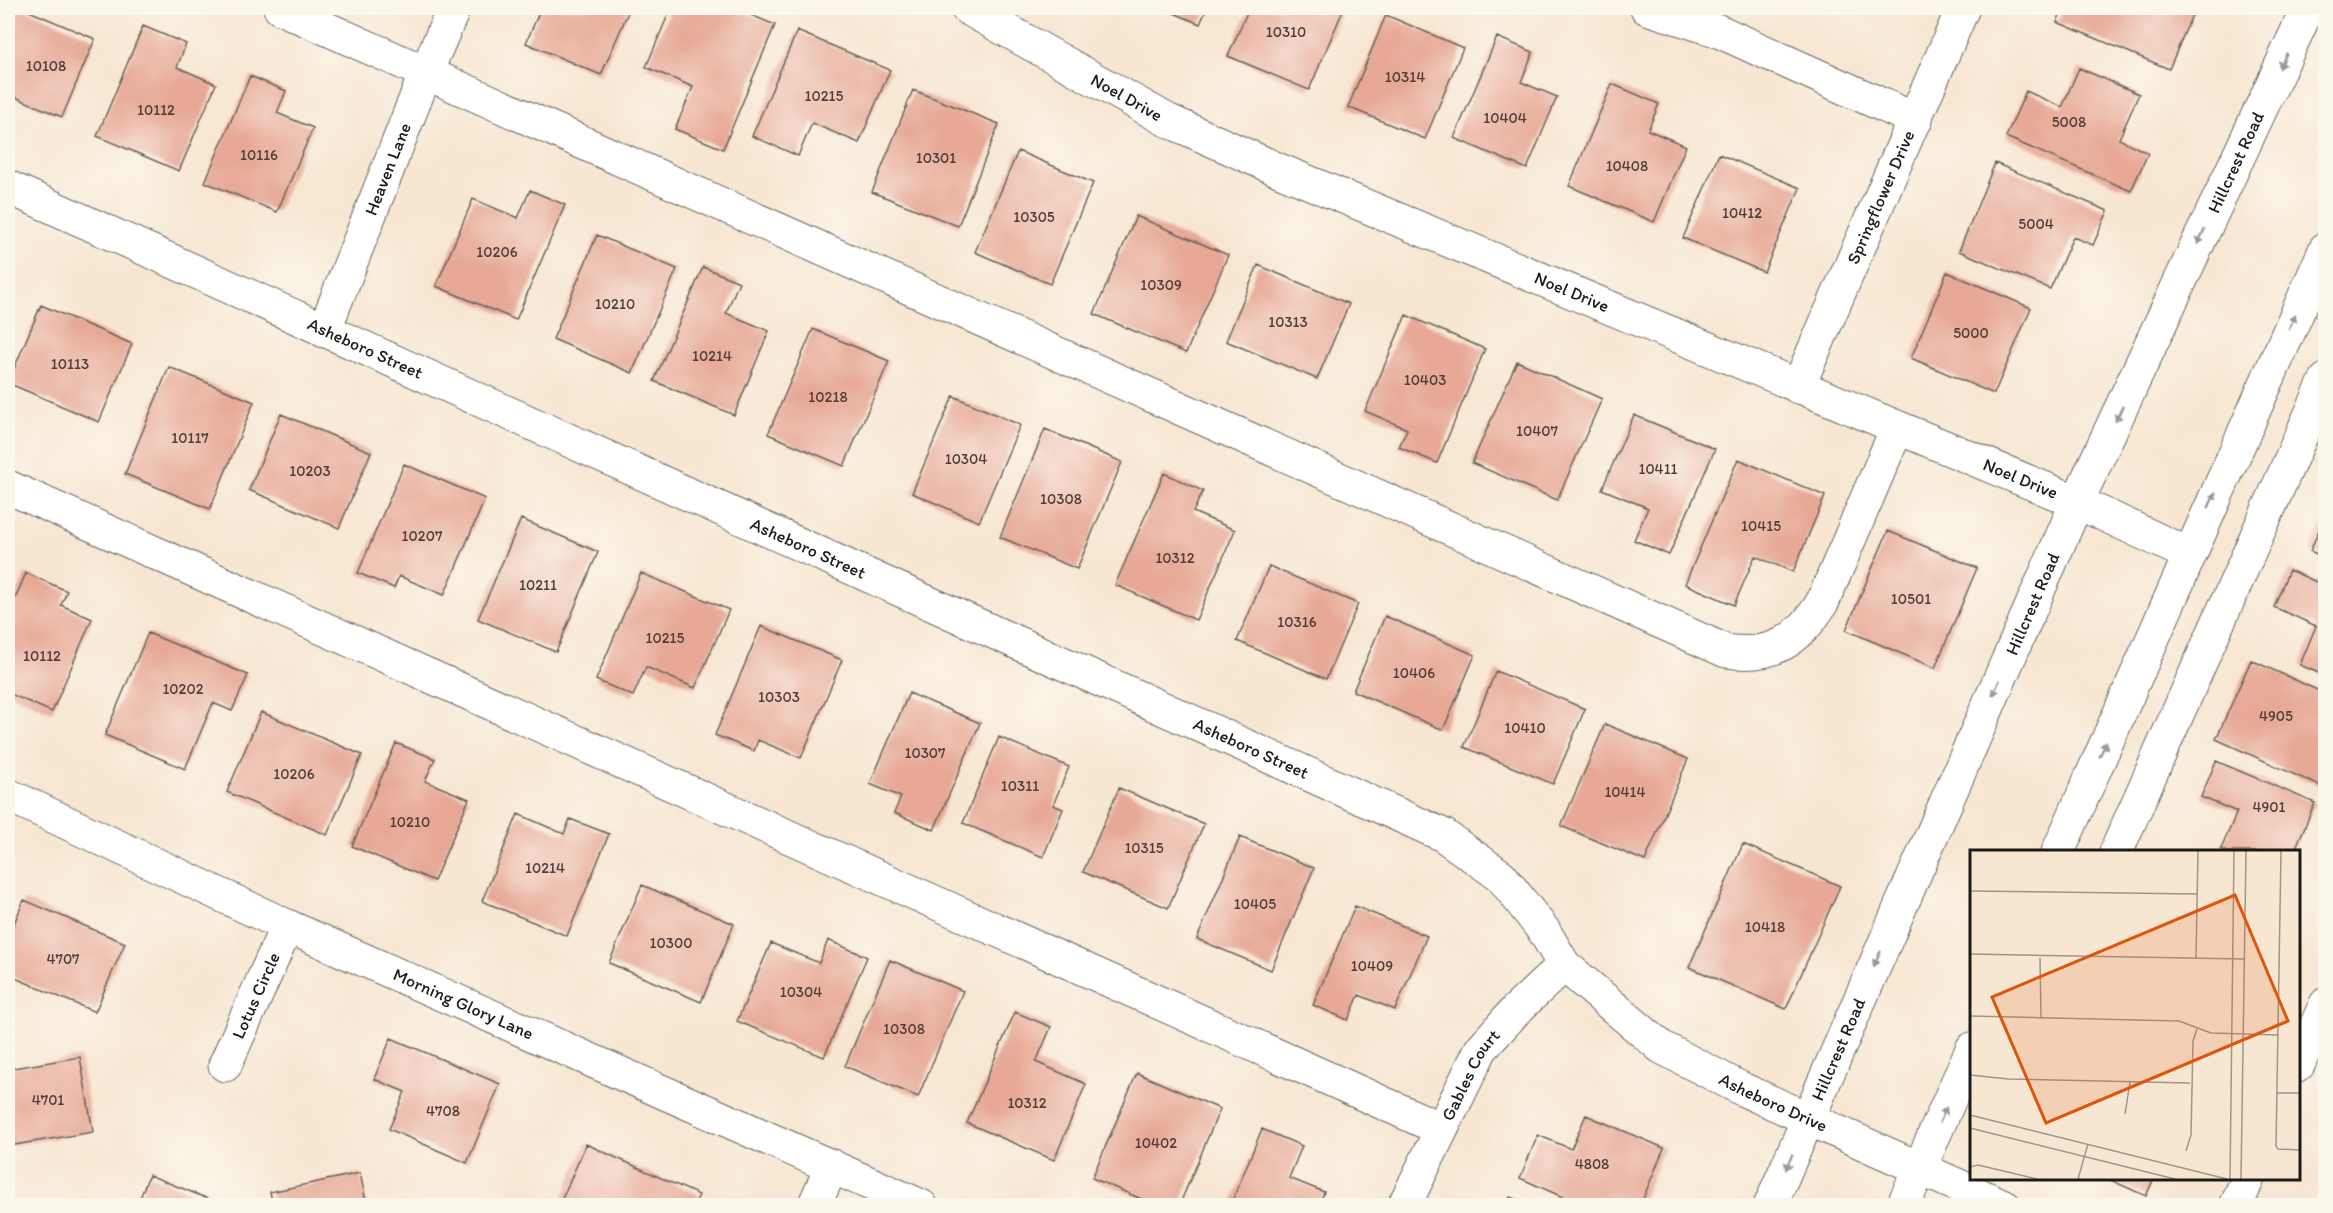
<svg xmlns="http://www.w3.org/2000/svg" width="2333" height="1213" font-family="Itim,sans-serif">
  <style>
    .building { fill: #e7a996 }
    .lines { fill: none; stroke-linecap: round; stroke-linejoin: round }
    .minor-casing { stroke: #69635b; stroke-width: 35 }
    .major-casing { stroke: #69635b; stroke-width: 35 }
    .minor { stroke: #fff; stroke-width: 33 }
    .major { stroke: #fff; stroke-width: 33 }
    .oneway { fill: #999 }
    .labels { text-anchor: middle; dominant-baseline: central; stroke-width: 4.5; stroke-linejoin: round; paint-order: stroke }
    .number-label { font-size: 15px; fill: #4f3f3a }
    .street-label { font-size: 18px; fill: #1c1c1c; stroke: #fbf7ec }
    .inset-road { fill: none; stroke: #9f9589; stroke-width: 1.5 }
    .view { fill: #de560d; fill-opacity: 0.15; stroke: #de560d; stroke-width: 3 }
    .inset-edge { fill: none; stroke: #1c1c1c; stroke-width: 3 }
  </style>
  <rect width="100%" height="100%" fill="#fbf7ec"/>
  <filter id="ink" filterUnits="userSpaceOnUse"><feTurbulence type="fractalNoise" baseFrequency=".0167" numOctaves="2"/><feDisplacementMap in="SourceGraphic" scale="12" xChannelSelector="R" yChannelSelector="G"/><feConvolveMatrix kernelMatrix="1 2 1 2 8 2 1 2 1" color-interpolation-filters="sRGB"/></filter>
  <filter id="wash" filterUnits="userSpaceOnUse"><feTurbulence type="fractalNoise" baseFrequency=".008" numOctaves="4" result="noise"/><feDisplacementMap in="SourceGraphic" scale="24" xChannelSelector="R" yChannelSelector="G"/><feGaussianBlur stdDeviation="1.35" result="paint"/><feColorMatrix in="noise" values="0 0 0 0 0 0 0 0 0 0 0 0 0 0 0 0 0 1.4 0 .05"/><feComposite in="paint" operator="in"/></filter>
  <g filter="url(#wash)">
    <rect width="100%" height="100%" fill="#f7e6d1"/>
    <g id="blocks">
      <path class="building" d="M8 8H22L95 39 62 117 8 94Z
        M541 8H630L601 75 526 43Z
        M671 8H734L775 25 723 149 675 129 693 87 646 67Z
        M1162 8H1207L1200 24Z
        M1249 8H1344L1309 90 1228 56Z
        M2063 8H2195L2169 69 2057 22Z
        M1386 15 1463 48 1425 139 1348 107Z
        M143 26 186 44 177 67 216 84 179 171 97 136Z
        M797 31 890 70 859 143 812 123 798 156 752 136Z
        M1497 37 1533 52 1521 82 1557 97 1527 169 1454 138Z
        M2079 68 2139 94 2119 139 2148 153 2131 191 2006 137 2026 91 2062 107Z
        M250 76 286 91 277 113 313 128 277 212 205 182Z
        M1612 84 1659 104 1648 130 1686 146 1654 222 1569 186Z
        M913 90 999 124 958 226 872 192Z
        M1018 151 1093 183 1050 284 975 252Z
        M1719 154 1800 188 1764 272 1683 238Z
        M1995 163 2108 211 2093 245 2073 237 2050 289 1959 251Z
        M530 190 565 205 516 320 436 286 473 199 518 218Z
        M1136 216 1228 255 1186 353 1094 314Z
        M597 235 677 269 632 373 553 339Z
        M1258 265 1349 304 1317 379 1226 341Z
        M703 267 739 282 726 313 769 331 734 415 654 381Z
        M1947 272 2031 308 1994 394 1911 358Z
        M41 305 132 344 99 422 8 383Z
        M1406 315 1485 349 1437 463 1399 447 1407 429 1365 411Z
        M813 329 889 361 844 466 768 434Z
        M1517 361 1602 399 1557 500 1472 463Z
        M169 367 254 402 210 509 125 474Z
        M953 396 1020 425 979 522 912 493Z
        M281 414 371 452 339 528 249 490Z
        M1634 415 1715 449 1669 555 1634 540 1648 508 1602 489Z
        M1045 429 1122 462 1077 569 1000 537Z
        M1738 459 1825 496 1793 572 1755 556 1734 605 1685 584Z
        M404 464 485 499 444 595 399 576 394 588 358 573Z
        M1164 473 1203 491 1193 512 1235 530 1196 620 1115 585Z
        M2326 514V558L2310 551Z
        M521 519 598 552 556 652 478 619Z
        M1888 531 1977 568 1935 668 1846 630Z
        M1269 566 1358 604 1326 679 1237 641Z
        M2289 570 2326 586V676L2300 665 2316 626 2274 607Z
        M26 573 67 591 61 605 92 619 52 712 8 693V615Z
        M641 573 729 610 695 688 646 667 633 696 596 680Z
        M1385 616 1475 655 1443 730 1353 691Z
        M761 626 842 660 801 758 758 740 754 751 715 735Z
        M148 633 248 675 232 711 213 703 185 769 105 735Z
        M2251 660 2326 694V780L2322 787 2216 739Z
        M1496 671 1585 709 1553 784 1464 747Z
        M909 693 980 723 934 830 894 813 901 797 870 784Z
        M261 712 362 755 327 835 227 792Z
        M1605 724 1688 759 1645 861 1561 826Z
        M999 737 1069 767 1053 805 1063 809 1043 857 963 823Z
        M396 743 435 759 425 781 469 799 434 881 352 846Z
        M2216 761 2315 803 2294 852H2228L2221 849 2237 812 2201 797Z
        M1119 788 1204 824 1168 908 1083 872Z
        M518 814 564 834 570 819 609 834 567 936 482 901Z
        M1240 837 1314 868 1271 970 1197 939Z
        M1743 844 1840 886 1786 1009 1689 967Z
        M642 885 734 924 701 1002 609 963Z
        M24 900 125 943 95 1012 8 975V938Z
        M1355 906 1427 936 1395 1010 1359 995 1348 1020 1313 1005Z
        M828 940 867 957 824 1057 737 1021 771 943 819 963Z
        M890 960 963 991 918 1097 845 1066Z
        M1015 1012 1051 1027 1036 1062 1086 1084 1054 1160 967 1123Z
        M391 1038 500 1084 467 1163 389 1129 405 1092 374 1079Z
        M80 1057 93 1132 8 1146V1069Z
        M1137 1073 1220 1109 1179 1206H1158L1092 1178Z
        M1586 1115 1664 1148 1640 1206H1583L1520 1178 1538 1135 1571 1149Z
        M1262 1129 1302 1146 1289 1178 1324 1192 1319 1206H1230Z
        M586 1144 699 1195 694 1206H559Z
        M360 1173 367 1206H273L270 1192Z
        M149 1175 216 1202 215 1206H137Z
        M2106 1178H2154L2146 1196Z
        M1510 1197 1531 1205V1206H1506Z"/>
    </g>
  </g>
  <g filter="url(#ink)">
    <use href="#blocks" fill-opacity="0" stroke="#69635b" stroke-width="1.5"/>
    <g class="lines">
      <defs>
        <g id="minor">
          <path d="M280 8 1726 651C1773 658 1799 641 1823 601L1897 428"/>
          <path id="s1" d="M967 8 1167 120 1279 170 2077 502 2188 554"/>
          <path d="M1647 8 1716 30 1916 120"/>
          <path id="s2" d="M8 187 1443 835 1501 876 1544 931 1564 965 1661 1047 1744 1090 2004 1206"/>
          <path id="s3" d="M324 331 426 72 454 8"/>
          <path id="s4" d="M1798 387 1963 8"/>
          <path d="M8 487 1441 1129"/>
          <path id="s5" d="M8 795 287 926 921 1206"/>
          <path d="M2116 852 2326 380"/>
          <path id="s6" d="M225 1065 287 926"/>
          <path d="M2298 1065 2326 1004"/>
          <path d="M814 1206 832 1166"/>
          <path id="s7" d="M1404 1206 1481 1049 1516 1010 1564 965"/>
          <path d="M2236 1206 2248 1178"/>
        </g>
        <g id="major">
          <path d="M2058 852 2326 248"/>
          <path id="s8" d="M1770 1206 2077 502 2308 8"/>
          <path d="M1903 1206 1972 1049"/>
        </g>
      </defs>
      <use href="#minor" class="minor-casing"/>
      <use href="#major" class="major-casing"/>
      <use href="#minor" class="minor"/>
      <use href="#major" class="major"/>
    </g>
    <defs><path id="oneway-solid" d="M-6-.8H1V-3.2L6.5 0L1 3.2V.8H-6Z" transform="scale(1.5)"/></defs>
    <g class="oneway">
      <use href="#oneway-solid" transform="translate(2283 61) rotate(115)"/>
      <use href="#oneway-solid" transform="translate(2201 237) rotate(115)"/>
      <use href="#oneway-solid" transform="translate(2292 322) rotate(-66)"/>
      <use href="#oneway-solid" transform="translate(2119 414) rotate(115)"/>
      <use href="#oneway-solid" transform="translate(2212 500) rotate(-66)"/>
      <use href="#oneway-solid" transform="translate(1996 688) rotate(114)"/>
      <use href="#oneway-solid" transform="translate(2103 749) rotate(-66)"/>
      <use href="#oneway-solid" transform="translate(1877 959) rotate(114)"/>
      <use href="#oneway-solid" transform="translate(1943 1115) rotate(-66)"/>
      <use href="#oneway-solid" transform="translate(1789 1162) rotate(113)"/>
    </g>
  </g>
  <g class="labels">
    <g class="number-label">
      <text x="1286" y="32">10310</text>
      <text x="46" y="66">10108</text>
      <text x="1405" y="77">10314</text>
      <text x="824" y="96">10215</text>
      <text x="156" y="110">10112</text>
      <text x="1505" y="118">10404</text>
      <text x="2069" y="122">5008</text>
      <text x="259" y="155">10116</text>
      <text x="936" y="158">10301</text>
      <text x="1627" y="166">10408</text>
      <text x="1742" y="213">10412</text>
      <text x="1034" y="217">10305</text>
      <text x="2036" y="224">5004</text>
      <text x="497" y="252">10206</text>
      <text x="1161" y="285">10309</text>
      <text x="615" y="304">10210</text>
      <text x="1288" y="322">10313</text>
      <text x="1971" y="333">5000</text>
      <text x="712" y="356">10214</text>
      <text x="70" y="364">10113</text>
      <text x="1425" y="380">10403</text>
      <text x="828" y="397">10218</text>
      <text x="1537" y="431">10407</text>
      <text x="190" y="438">10117</text>
      <text x="966" y="459">10304</text>
      <text x="1658" y="469">10411</text>
      <text x="310" y="471">10203</text>
      <text x="1061" y="499">10308</text>
      <text x="1761" y="526">10415</text>
      <text x="422" y="536">10207</text>
      <text x="1175" y="558">10312</text>
      <text x="538" y="585">10211</text>
      <text x="1911" y="599">10501</text>
      <text x="1297" y="622">10316</text>
      <text x="665" y="638">10215</text>
      <text x="42" y="656">10112</text>
      <text x="1414" y="673">10406</text>
      <text x="183" y="689">10202</text>
      <text x="779" y="697">10303</text>
      <text x="2276" y="716">4905</text>
      <text x="1525" y="728">10410</text>
      <text x="925" y="753">10307</text>
      <text x="294" y="774">10206</text>
      <text x="1020" y="786">10311</text>
      <text x="1625" y="792">10414</text>
      <text x="2269" y="807">4901</text>
      <text x="410" y="822">10210</text>
      <text x="1144" y="848">10315</text>
      <text x="545" y="868">10214</text>
      <text x="1255" y="904">10405</text>
      <text x="1765" y="927">10418</text>
      <text x="671" y="943">10300</text>
      <text x="63" y="959">4707</text>
      <text x="1372" y="966">10409</text>
      <text x="801" y="992">10304</text>
      <text x="904" y="1029">10308</text>
      <text x="48" y="1100">4701</text>
      <text x="1027" y="1103">10312</text>
      <text x="443" y="1111">4708</text>
      <text x="1156" y="1143">10402</text>
      <text x="1592" y="1164">4808</text>
    </g>
    <g class="street-label">
      <text stroke="none"><textPath href="#s1" startOffset="183">Noel Drive</textPath></text>
      <text stroke="none"><textPath href="#s8" startOffset="1143">Hillcrest Road</textPath></text>
      <text stroke="none"><textPath href="#s3" startOffset="174">Heaven Lane</textPath></text>
      <text stroke="none"><textPath href="#s4" startOffset="207">Springflower Drive</textPath></text>
      <text stroke="none"><textPath href="#s1" startOffset="669">Noel Drive</textPath></text>
      <text stroke="none"><textPath href="#s2" startOffset="392">Asheboro Street</textPath></text>
      <text stroke="none"><textPath href="#s1" startOffset="1155">Noel Drive</textPath></text>
      <text stroke="none"><textPath href="#s2" startOffset="878">Asheboro Street</textPath></text>
      <text stroke="none"><textPath href="#s8" startOffset="657">Hillcrest Road</textPath></text>
      <text stroke="none"><textPath href="#s2" startOffset="1364">Asheboro Street</textPath></text>
      <text stroke="none"><textPath href="#s6" startOffset="76">Lotus Circle</textPath></text>
      <text stroke="none"><textPath href="#s5" startOffset="501">Morning Glory Lane</textPath></text>
      <text stroke="none"><textPath href="#s8" startOffset="171">Hillcrest Road</textPath></text>
      <text stroke="none"><textPath href="#s7" startOffset="147">Gables Court</textPath></text>
      <text stroke="none"><textPath href="#s2" startOffset="2007">Asheboro Drive</textPath></text>
    </g>
  </g>
  <g transform="translate(1970 850)">
    <rect width="330" height="330" fill="#f7e6d1"/>
    <path class="inset-road" d="M311 1 306 296 308 299 330 300M0 41 227 44M0 104 274 109M70 108 71 168M226 108 228 1M0 166 209 171 241 183 308 185M0 225 38 229 220 233M307 243H330M155 264 160 232M0 265 257 329M0 278 205 329M216 301 221 285 223 191 227 179M0 317 8 315 67 329M108 329 118 294M260 329 264 1M271 329 276 1"/>
    <path class="view" d="M265 45 318 171 76 273 22 147Z"/>
    <rect width="330" height="330" class="inset-edge"/>
  </g>
  <rect width="2333" height="1213" fill="none" stroke="#fbf7ec" stroke-width="30"/>
</svg>
